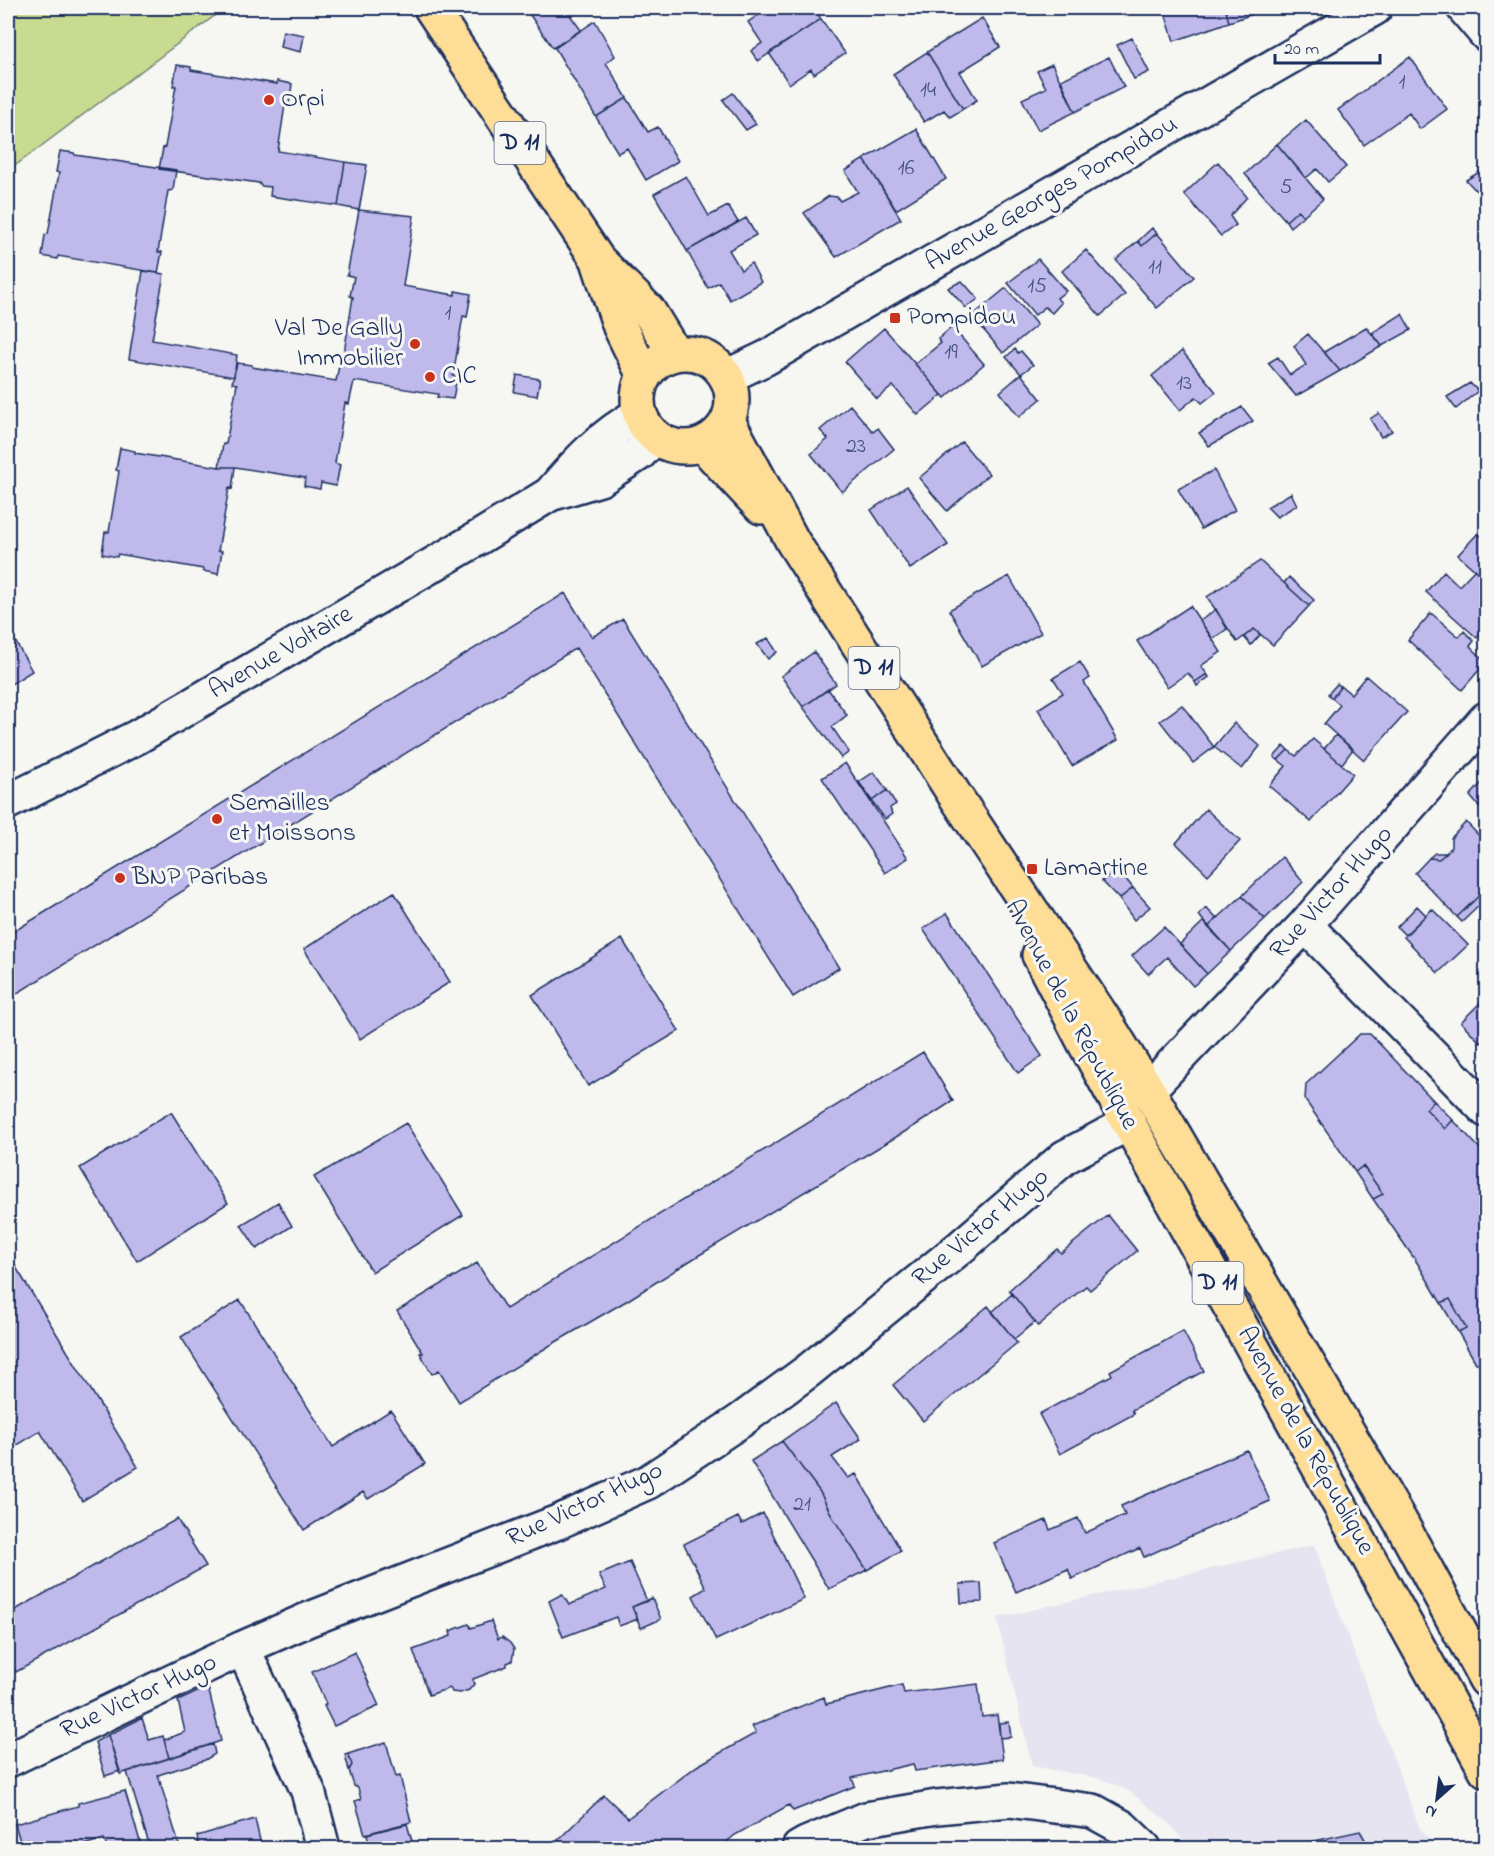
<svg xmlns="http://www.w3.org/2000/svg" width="1494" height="1856" font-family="'Indie Flower',sans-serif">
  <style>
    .built { fill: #e6e4f0 }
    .green { fill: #c9db90; stroke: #728577; stroke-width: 1.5 }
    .building { fill: #c0baec; stroke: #1b2f5e; stroke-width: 1.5 }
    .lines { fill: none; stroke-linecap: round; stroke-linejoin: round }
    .minor-casing { stroke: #1b2f5e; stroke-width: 38 }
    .major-casing { stroke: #1b2f5e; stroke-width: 38 }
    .minor { stroke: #f6f6f2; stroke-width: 33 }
    .major { stroke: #fedd96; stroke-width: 33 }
    .poi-dot { fill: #c8321e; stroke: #f6f6f2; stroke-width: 2 }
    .labels { text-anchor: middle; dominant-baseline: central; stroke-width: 6; stroke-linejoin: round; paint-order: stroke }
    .number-label { font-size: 22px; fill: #445282 }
    .shield { fill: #f6f6f2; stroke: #5d6b8a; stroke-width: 1.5 }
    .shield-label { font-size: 24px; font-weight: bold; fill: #1b2f5e }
    .poi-label { font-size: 26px; fill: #1b2f5e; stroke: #f6f6f2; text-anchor: start }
    .street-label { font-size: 26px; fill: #1b2f5e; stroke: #f6f6f2 }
  </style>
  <rect width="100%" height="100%" fill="#f6f6f2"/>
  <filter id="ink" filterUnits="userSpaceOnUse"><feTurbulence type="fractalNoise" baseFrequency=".0167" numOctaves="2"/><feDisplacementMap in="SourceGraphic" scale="12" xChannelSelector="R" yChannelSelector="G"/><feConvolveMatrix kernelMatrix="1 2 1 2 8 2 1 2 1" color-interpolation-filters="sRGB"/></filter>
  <g filter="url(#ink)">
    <path class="built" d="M1314 1545 1419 1827 1435 1848H1189L1169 1823 1129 1791 1102 1779 1032 1766 997 1618Z"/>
    <path class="green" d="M8 8H225L8 171Z
      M1486 1362V1471L1485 1470 1483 1363Z"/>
    <path class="building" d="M525 8H565L581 30 553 48Z
      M769 8H814L821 19 758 61 751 51 762 43 748 22Z
      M1170 8H1225L1229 22 1174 41 1164 10Z
      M1225 8H1271L1229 22Z
      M982 18 1000 47 960 72 977 100 963 109 927 52Z
      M821 19 845 53 814 74 811 69 789 84 769 53Z
      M595 21 615 56 606 63 627 98 596 117 555 48Z
      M283 31 304 35 301 52 280 47Z
      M1132 38 1149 72 1134 79 1117 45Z
      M927 52 963 109 950 117 944 110 924 122 893 74Z
      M1109 57 1124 87 1075 112 1061 80Z
      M1410 57 1447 109 1420 129 1409 113 1364 145 1338 110Z
      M1052 64 1075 112 1038 130 1022 99 1046 88 1037 71Z
      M177 65 191 67V70L277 84V81L292 84 289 105H285L278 151 345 162 338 206 270 196 271 187 261 186 259 183 159 169 163 148 165 147 176 86H173Z
      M733 93 756 124 746 130 723 100Z
      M627 98 648 132 658 127 678 161 646 180 627 148 618 153 596 117Z
      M1306 120 1346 167 1328 182 1317 169 1306 178 1277 144Z
      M916 129 946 179 896 210 864 159Z
      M1277 144 1323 199 1303 216 1298 210 1286 221 1245 174Z
      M60 151 74 153 75 155 176 170 173 190 168 191 158 252H162L158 273 58 256 57 259 42 256 45 235 48 234 59 173 56 172Z
      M864 159 901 219 836 257 804 213 829 196 837 197 840 201 858 192 845 171Z
      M345 162 367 165 359 210 338 206Z
      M1218 162 1247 197 1230 216 1236 225 1221 236 1184 194Z
      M1486 168V201L1466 180Z
      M686 176 709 216 728 206 738 222 687 251 654 194Z
      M359 210 414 216 403 286 455 295V291L471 294 467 317 463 316 453 376 457 377 453 399 437 397 438 394 354 381 349 404 345 403 335 463 340 465 336 486 321 483 320 489 304 486 305 478 235 467H219L223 444H226L237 384 232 383 237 363 252 365V367L336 381 340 360 343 359 353 297 350 296 354 277 347 275Z
      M1298 210 1303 216 1290 227 1286 221Z
      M746 218 756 235 729 250 741 270 751 263 761 282 730 300 719 282 708 288 687 251Z
      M1152 228 1157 233 1142 246 1138 241Z
      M1157 233 1194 277 1157 308 1116 260 1138 241 1142 246Z
      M1086 250 1125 295 1100 316 1062 271Z
      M1038 259 1066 291 1057 298 1061 303 1052 313 1045 307 1035 315 1008 283Z
      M143 271 164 274 152 340 237 355 234 377 129 359Z
      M962 281 978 299 966 308 948 288Z
      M1006 288 1037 325 1003 353 972 316Z
      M1402 314 1411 330 1382 346 1372 333Z
      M952 327 984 364 945 398 915 364 941 343 938 339Z
      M1366 327 1382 346 1340 371 1324 352Z
      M884 328 942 395 918 415 893 386 877 399 845 362Z
      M1308 334 1340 371 1296 396 1268 363 1278 357 1290 375 1306 365 1294 346Z
      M1015 349 1018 353 1021 351 1033 365 1021 374 1006 357Z
      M1182 351 1216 392 1202 403 1196 397 1180 410 1152 376Z
      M1021 374 1041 399 1019 417 1000 392Z
      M517 375 540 379 537 396 514 392Z
      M1470 383 1478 391 1456 409 1447 397Z
      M850 405 873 432 878 428 894 449 842 492 811 454 828 439 820 430Z
      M1242 407 1253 421 1209 446 1199 433Z
      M1379 413 1392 431 1381 437 1370 419Z
      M962 442 989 474 947 511 919 478Z
      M120 448 135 451V453L219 467H235L232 489 229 488 218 551H222L218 574 203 571V569L118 554 117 557 102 554 105 532H109L119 471 116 470Z
      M1214 470 1235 510 1201 529 1178 489Z
      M907 486 948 545 910 569 871 510Z
      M1291 493 1297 505 1277 517 1267 507Z
      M1478 533 1486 541V580L1458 555Z
      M1260 561 1309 606 1273 645 1254 629 1237 642 1207 597Z
      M1475 569 1486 580V627L1477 638 1426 592 1444 571 1459 586Z
      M1009 576 1041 633 982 666 949 610Z
      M1289 577 1314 600 1309 606 1284 583Z
      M565 593 592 637 623 619 839 968 793 997 576 648 8 999V935Z
      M1190 606 1221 652 1201 666 1207 674 1195 682 1188 673 1167 687 1137 641Z
      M1216 609 1227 629 1213 639 1200 621Z
      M1431 613 1459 637 1464 631 1474 641 1470 646 1486 662 1462 690 1408 640Z
      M8 628 32 671 8 686Z
      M1254 629 1260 635 1251 645 1244 637Z
      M768 638 777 652 768 659 757 644Z
      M814 652 836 684 803 707 781 676Z
      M1080 662 1090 678 1084 682 1118 740 1072 766 1038 709 1063 693 1053 678Z
      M1207 674 1209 677 1197 686 1195 682Z
      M1366 676 1407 712 1364 760 1324 724 1340 705 1332 698 1341 686 1351 694Z
      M1337 684 1341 686 1332 698 1328 694Z
      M828 689 847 715 832 727 849 752 841 758 803 707Z
      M1182 705 1214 747 1193 763 1160 721Z
      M1234 723 1260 746 1242 769 1214 747Z
      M1336 735 1353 749 1342 764 1324 749Z
      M1313 739 1353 774 1311 822 1269 786 1286 766 1278 760 1288 750 1296 756Z
      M1284 746 1288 750 1278 760 1274 757Z
      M845 763 908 858 885 873 822 778Z
      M874 772 887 790 872 801 859 782Z
      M1486 778V815L1470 796Z
      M887 790 896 804 890 808 892 814 885 819 872 801Z
      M1206 809 1240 841 1208 875 1176 843Z
      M1466 822 1486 843V889L1457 917 1415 873 1429 858 1439 859 1446 853 1451 847V838Z
      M1435 853H1446L1439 859 1429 858Z
      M1282 857 1303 882 1265 919 1242 896Z
      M1117 868 1133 888 1119 899 1102 881Z
      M1133 888 1150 907 1134 920 1119 899Z
      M1486 889V906L1483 902 1462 922 1457 917Z
      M394 892 450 982 360 1039 304 949Z
      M1242 896 1265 919 1231 951 1208 927Z
      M1417 906 1426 915 1405 935 1397 927Z
      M1206 908 1217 919 1208 927 1199 915Z
      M1432 909 1468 945 1438 973 1404 937Z
      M947 913 1042 1056 1018 1073 923 929Z
      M1204 921 1231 951 1207 974 1180 944Z
      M1164 927 1207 974 1193 986 1167 957 1148 974 1132 956Z
      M622 939 679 1031 588 1086 532 995Z
      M1486 997V1037L1481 1043 1461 1022Z
      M1360 1034H1370L1434 1101 1426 1109 1445 1129 1453 1120 1486 1155V1354H1482L1483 1363H1476L1458 1332 1466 1328 1450 1299 1441 1303 1418 1264 1373 1199 1383 1194 1363 1166 1355 1172 1305 1100 1306 1084Z
      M923 1052 953 1101 916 1125 696 1257 628 1300 549 1346 459 1402 439 1370 432 1374 420 1353H423L397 1311 477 1263 506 1309Z
      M1434 1101 1453 1120 1445 1129 1426 1109Z
      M171 1112 228 1203 137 1261 80 1168Z
      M406 1123 463 1215 372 1272 314 1177Z
      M1363 1166 1383 1194 1373 1199 1355 1172Z
      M278 1202 292 1226 257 1249 241 1225Z
      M1108 1215 1137 1251 1090 1290 1086 1286 1038 1326 1009 1290 1057 1249 1061 1253Z
      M14 1264 138 1467 82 1501 40 1431 8 1451V1269Z
      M1012 1294 1035 1322 1014 1339 992 1312Z
      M1450 1299 1466 1328 1458 1332 1441 1303Z
      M240 1300 333 1447 391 1410 425 1464 368 1499 363 1492 304 1530 181 1337Z
      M988 1306 1017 1343 923 1421 893 1385Z
      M1183 1331 1204 1371 1132 1410 1134 1414 1060 1454 1039 1414 1112 1375 1110 1371Z
      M836 1403 861 1439 832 1457 848 1478 856 1474 901 1551 867 1570 833 1518 820 1492 782 1441Z
      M782 1441 820 1492 833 1518 867 1570 829 1589 751 1461Z
      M1247 1450 1270 1501 1144 1557 1140 1548 1072 1579 1068 1569 1016 1592 994 1543 1046 1520 1050 1530 1078 1518 1085 1533 1125 1515 1121 1506Z
      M763 1513 804 1599 716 1640 693 1596 706 1588 684 1544 738 1517 742 1524Z
      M177 1519 206 1566 16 1672 8 1657V1614Z
      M630 1562 647 1601 632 1607 638 1619 619 1626 616 1617 563 1637 549 1601 562 1594 569 1605 606 1589 599 1575Z
      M981 1583 982 1602 961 1603 960 1584Z
      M652 1598 661 1619 641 1628 632 1607Z
      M491 1621 498 1639 502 1637 510 1643 514 1649 512 1661 507 1663V1666L473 1679 474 1684 469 1690 460 1693 452 1692 450 1688 429 1695 413 1650 451 1636 450 1631 469 1624 471 1628Z
      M355 1652 379 1706 334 1726 324 1706 326 1704 312 1672Z
      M978 1684 982 1717 997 1715 1003 1759 915 1771 913 1764 852 1778 855 1786 793 1811 789 1805 735 1835 719 1848H560L555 1843 604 1795 628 1818 697 1766 756 1733 752 1726 824 1697 826 1704 902 1685 904 1693Z
      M208 1687 221 1741 169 1758 164 1740 185 1732 178 1701Z
      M142 1718 149 1740 163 1736 169 1758 120 1774 108 1735Z
      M1009 1722 1011 1737 1000 1738 999 1723Z
      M108 1735 120 1771 105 1776 95 1742Z
      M386 1742 396 1777 400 1776 411 1822 365 1834 355 1801 361 1799 358 1788 354 1786 349 1770 352 1765 348 1754Z
      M213 1744 215 1754 205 1760 158 1775 180 1848H142L149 1844 127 1772Z
      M348 1754 352 1765 349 1770 345 1755Z
      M125 1791 142 1848H107L104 1839 73 1848H31L28 1839 20 1841 15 1824 78 1806V1803Z
      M255 1819 261 1845 248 1848H199L197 1836Z
      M407 1824 414 1848H370L367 1834Z
      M1360 1831 1370 1848H1282Z"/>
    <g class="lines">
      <defs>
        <path id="minor" d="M1464 8 1486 34
          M726 377 766 358 1375 8
          M550 494C577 462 602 435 640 414
          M8 802 137 737 470 543 550 494 600 479 640 453 654 437
          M1305 925 1486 1110
          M1148 1090 1305 925 1486 719
          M243 1648 308 1791 323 1848
          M8 1760 243 1648 307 1620 558 1522 648 1482 740 1421 808 1371 962 1246 1065 1157 1129 1123
          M799 1848 806 1844 866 1819 937 1807 1009 1800 1093 1811 1122 1827 1144 1848"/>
        <path id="major" d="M431 8 598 260 648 310 675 354
          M599 264 620 327 644 376
          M638 400a47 47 0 1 1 94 0a47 47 0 1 1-94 0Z
          M728 421 793 542 954 794 1109 1027 1148 1090 1400 1521 1486 1680
          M702 444 761 507
          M1039 955 1084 1042 1486 1770"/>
      </defs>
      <use href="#minor" class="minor-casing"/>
      <use href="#major" class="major-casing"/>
      <use href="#minor" class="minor"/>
      <use href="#major" class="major"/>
    </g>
  </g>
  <g class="poi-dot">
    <circle cx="269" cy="100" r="6"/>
    <rect x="889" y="312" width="12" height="12" rx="3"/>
    <circle cx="415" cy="344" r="6"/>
    <circle cx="430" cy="377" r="6"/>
    <circle cx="217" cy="819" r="6"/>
    <rect x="1026" y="863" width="12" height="12" rx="3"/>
    <circle cx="120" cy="878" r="6"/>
  </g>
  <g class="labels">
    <g class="number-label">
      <text x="1402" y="83">1</text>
      <text x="928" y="91">14</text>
      <text x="906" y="169">16</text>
      <text x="1286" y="188">5</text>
      <text x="1155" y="268">11</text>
      <text x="1037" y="287">15</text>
      <text x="448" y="314">1</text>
      <text x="951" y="353">19</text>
      <text x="1184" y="384">13</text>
      <text x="856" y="447">23</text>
      <text x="802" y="1505">21</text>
    </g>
    <g class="shield">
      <rect x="494.5" y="122" width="51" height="42" rx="4.5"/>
      <rect x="848.5" y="647" width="51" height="42" rx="4.5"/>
      <rect x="1192.5" y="1262" width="51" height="42" rx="4.5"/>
    </g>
    <g class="shield-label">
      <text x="520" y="143">D 11</text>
      <text x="874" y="668">D 11</text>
      <text x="1218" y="1283">D 11</text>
    </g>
    <g class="poi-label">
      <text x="281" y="100">Orpi</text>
      <text x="907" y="318">Pompidou</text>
      <text x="403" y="329" text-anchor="end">Val De Gally<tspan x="403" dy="30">Immobilier</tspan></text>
      <text x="442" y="377">CIC</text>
      <text x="229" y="804">Semailles<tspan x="229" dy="30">et Moissons</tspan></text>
      <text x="1044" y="869">Lamartine</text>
      <text x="132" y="878">BNP Paribas</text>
    </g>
    <g class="street-label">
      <text transform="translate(1052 194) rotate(-30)">Avenue Georges Pompidou</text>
      <text transform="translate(281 653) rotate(-30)">Avenue Voltaire</text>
      <text transform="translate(1332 893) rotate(-48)">Rue Victor Hugo</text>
      <text transform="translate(1071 1015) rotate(62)">Avenue de la République</text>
      <text transform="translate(981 1228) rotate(-40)">Rue Victor Hugo</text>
      <text transform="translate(1305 1441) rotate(61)">Avenue de la République</text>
      <text transform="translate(585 1505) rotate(-25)">Rue Victor Hugo</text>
      <text transform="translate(139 1697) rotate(-25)">Rue Victor Hugo</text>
    </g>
  </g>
  <rect width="1494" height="1856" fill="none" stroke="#f6f6f2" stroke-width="30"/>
  <rect x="15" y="15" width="1464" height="1826" fill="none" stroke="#1b2f5e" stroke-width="2" filter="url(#ink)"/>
  <g transform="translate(1437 1799) rotate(208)" stroke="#f6f6f2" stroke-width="4.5" paint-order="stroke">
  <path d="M0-4.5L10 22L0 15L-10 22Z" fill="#1b2f5e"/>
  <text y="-9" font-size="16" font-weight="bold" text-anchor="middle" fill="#1b2f5e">N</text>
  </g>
  <path d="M1275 54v9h105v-9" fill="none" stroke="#1b2f5e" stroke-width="3"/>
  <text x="1284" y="54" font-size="18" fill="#1b2f5e" stroke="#f6f6f2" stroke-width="4.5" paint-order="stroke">20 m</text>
</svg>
